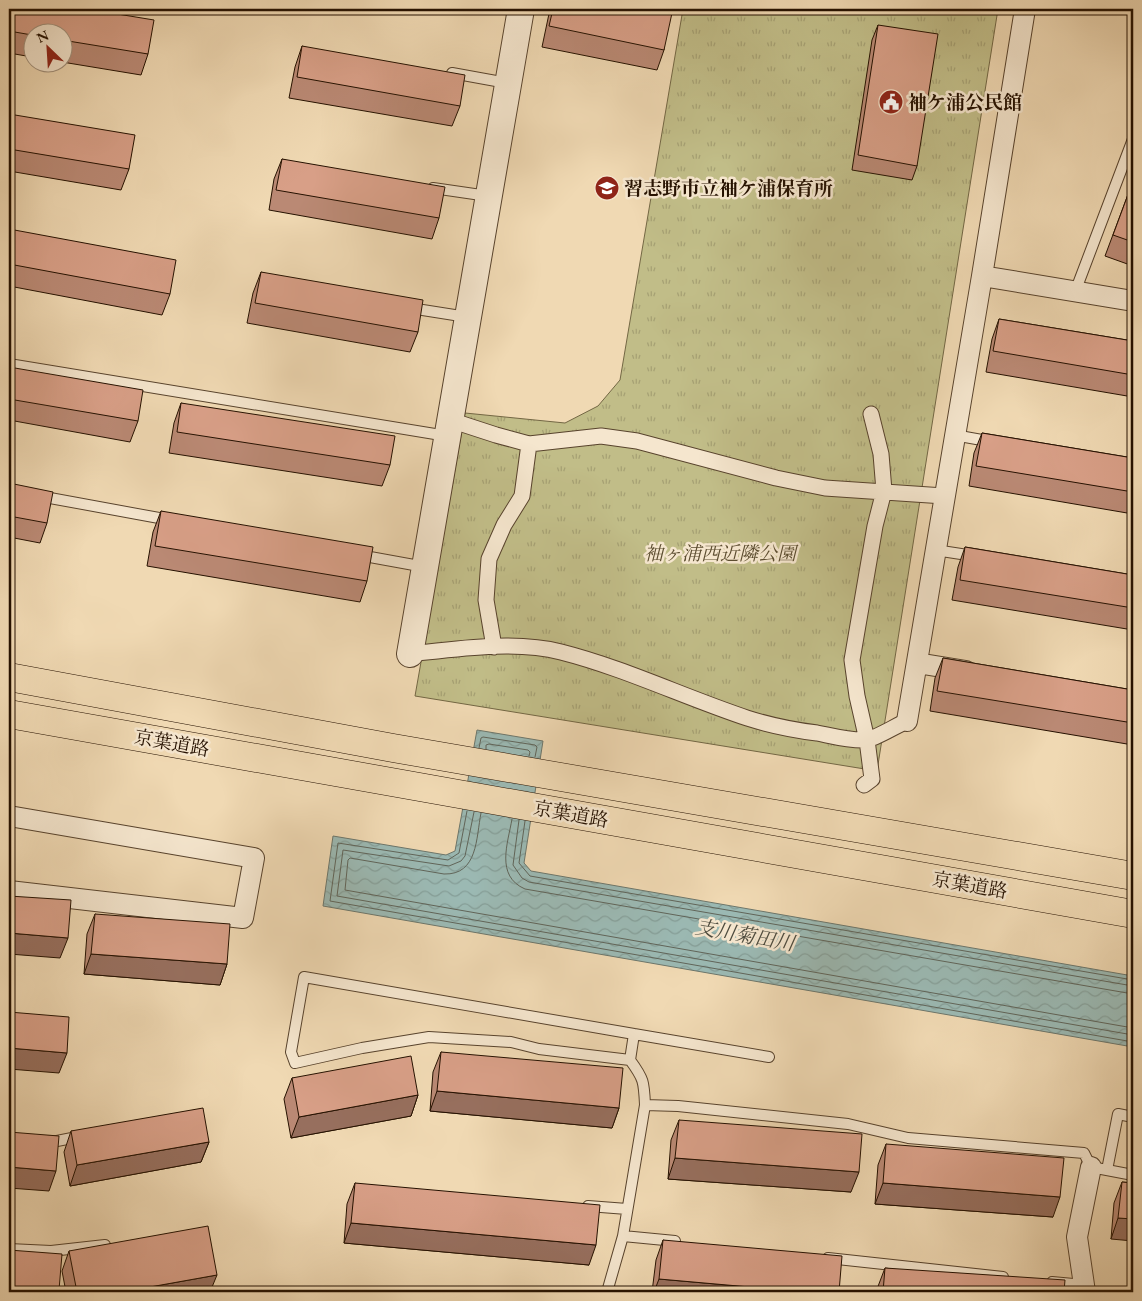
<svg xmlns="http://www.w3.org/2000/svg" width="1142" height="1301" font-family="'EB Garamond','Noto Serif JP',serif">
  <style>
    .park { fill: url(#park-tufts); stroke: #736744 }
    .water { fill: url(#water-waves); stroke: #6c766b }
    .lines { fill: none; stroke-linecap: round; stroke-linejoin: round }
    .shore { stroke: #60655a; stroke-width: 1 }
    .service-casing { stroke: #58432d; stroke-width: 12 }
    .pedestrian-casing { stroke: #58432d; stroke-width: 17 }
    .minor-casing { stroke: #58432d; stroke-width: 22 }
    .tertiary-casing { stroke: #58432d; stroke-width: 28 }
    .motorway-casing { stroke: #251100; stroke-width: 29 }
    .service { stroke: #f5e6ce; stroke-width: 10 }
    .pedestrian { stroke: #f5e6ce; stroke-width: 15 }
    .minor { stroke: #f5e6ce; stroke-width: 20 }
    .tertiary { stroke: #f5e6ce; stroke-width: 26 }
    .motorway { stroke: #f0d9b3; stroke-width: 28 }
    .wall { fill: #ba8974; stroke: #251100 }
    .shaded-wall { fill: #976f5e; stroke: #251100 }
    .building { fill: #d89f87; stroke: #251100 }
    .labels { text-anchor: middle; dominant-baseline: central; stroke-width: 5; stroke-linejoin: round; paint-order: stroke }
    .poi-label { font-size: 19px; font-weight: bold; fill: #251100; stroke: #f5e6ce; text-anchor: start }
    .park-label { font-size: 19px; font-style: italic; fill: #5c4d30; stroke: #f5e6ce }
    .street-label { font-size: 19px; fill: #251100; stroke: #f5e6ce }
    .water-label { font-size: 20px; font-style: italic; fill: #4e4c3f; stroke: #f5e6ce }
  </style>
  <defs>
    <pattern id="park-tufts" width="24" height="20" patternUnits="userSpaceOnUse" patternTransform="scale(1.25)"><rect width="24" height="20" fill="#c1bd88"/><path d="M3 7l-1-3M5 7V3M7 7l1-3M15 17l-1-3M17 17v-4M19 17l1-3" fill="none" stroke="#a6a174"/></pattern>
    <pattern id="water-waves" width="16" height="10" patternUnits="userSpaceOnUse" patternTransform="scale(1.25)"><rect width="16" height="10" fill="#9bb9b3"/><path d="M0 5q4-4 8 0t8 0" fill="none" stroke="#859e98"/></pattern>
  </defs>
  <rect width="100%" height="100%" fill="#f0d9b3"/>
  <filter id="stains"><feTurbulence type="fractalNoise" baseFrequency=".004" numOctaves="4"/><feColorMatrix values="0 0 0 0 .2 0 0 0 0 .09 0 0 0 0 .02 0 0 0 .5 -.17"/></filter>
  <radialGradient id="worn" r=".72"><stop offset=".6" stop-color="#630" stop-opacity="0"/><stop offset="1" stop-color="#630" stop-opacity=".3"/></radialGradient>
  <path class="park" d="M683 9H998L877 771 415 696 465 413 565 423 598 406 620 380Z"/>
  <path class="water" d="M477 730 543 741 524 863 531 871 1133 976V1047L323 906 333 836 446 855 455 851Z"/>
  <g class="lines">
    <path class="shore" d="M479 748 481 738 483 737 535 745 537 747 535 757
      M486 749V745L489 744 528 750 530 752 529 756
      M467 811 459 853 448 860 338 843 330 901 1133 1042
      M474 812 465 856 461 861 449 866 343 850 337 896 1133 1035
      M481 813C476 838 478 875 444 874L350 858 348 860 345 890 1133 1028
      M512 819C508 843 495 876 525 889L1133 994
      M519 820 513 865 522 878 529 882 1133 986
      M525 821 519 863 530 876 1133 980"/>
    <defs>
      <path id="service" d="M452 73 507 83
        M433 188 488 196
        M1075 292 1133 139
        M410 308 467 317
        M9 364 447 436
        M954 435 993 442
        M39 496 170 520
        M935 550 974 556
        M359 555 425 567
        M634 1034 769 1057
        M630 1060 539 1049 511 1042 429 1037 362 1048 295 1063 291 1052 304 977 634 1034 630 1060C644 1079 644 1082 645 1105L678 1106 848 1124 908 1138 1084 1153 1091 1167 1133 1175
        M47 1141 52 1142 82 1136
        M1107 1170 1118 1114 1133 1117
        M588 1206 627 1209
        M623 1236 675 1241
        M9 1249 51 1251 105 1245
        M828 1258 1003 1277
        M1052 1282 1084 1285
        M607 1292 623 1236 645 1105"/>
      <path id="pedestrian" d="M450 420 496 435 529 444 601 436 637 441 776 478 825 488 944 496
        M494 647 486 600 489 559 504 525 522 496 529 444
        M410 654C456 649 515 640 561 652 624 668 684 697 747 718 769 725 793 730 817 733 832 736 850 741 866 740 875 739 897 725 907 721
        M864 785 872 779 867 740 857 696 852 660 875 526 884 491 881 454 871 414"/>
      <path id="minor" d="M982 276 1133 301
        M917 663 966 671
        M907 721 982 276 1025 9
        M9 816 254 858 243 918 9 891
        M1085 1292 1077 1237 1091 1167"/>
      <path id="tertiary" d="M410 654 521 9"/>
      <path id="motorway" d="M9 677 393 748 1133 876
        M9 714 1133 914"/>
    </defs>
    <use href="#service" class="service-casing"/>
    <use href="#pedestrian" class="pedestrian-casing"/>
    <use href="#minor" class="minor-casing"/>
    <use href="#tertiary" class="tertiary-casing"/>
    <use href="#motorway" class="motorway-casing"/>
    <use href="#service" class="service"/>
    <use href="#pedestrian" class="pedestrian"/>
    <use href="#minor" class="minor"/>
    <use href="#tertiary" class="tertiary"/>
    <use href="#motorway" class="motorway"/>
  </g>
  <path class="wall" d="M9 9 148 54 141 75 62 62V32H32V57L9 53Z
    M459 9H473L472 11Z
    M550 9H666L665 12 664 50 657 70 542 47Z
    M878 25 917 166 912 180 852 170 872 40Z
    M302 46 460 106 452 126 289 98 295 67Z
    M9 114 129 169 121 190 9 171Z
    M282 159 439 218 432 239 269 210 274 179Z
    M1133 181V266L1105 256Z
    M9 229 170 294 162 315 9 286Z
    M261 272 418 332 410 352 247 323 253 293Z
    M999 319 1133 341V397L986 372 992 339Z
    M9 367 138 421 130 442 9 420Z
    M181 403 390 465 382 486 169 453 174 423Z
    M982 433 1133 458V514L969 486 974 453Z
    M9 483 47 523 40 543 9 537Z
    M161 511 367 581 360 602 147 566 153 532Z
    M965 547 1133 575V630L952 600 958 567Z
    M943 658 1133 690V745L930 711 935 678Z
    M95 914 227 964 220 985 84 974 87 934Z
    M441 1052 619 1108 612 1128 430 1111 433 1072Z
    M292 1078 418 1095 411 1116 291 1138 284 1099Z
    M679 1120 851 1192 668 1179 671 1140Z
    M71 1131 209 1142 201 1162 70 1186 64 1152Z
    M886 1144 1053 1217 875 1204 878 1165Z
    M1122 1182 1133 1183 1111 1239 1114 1203Z
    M355 1183 589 1265 344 1243 347 1204Z
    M663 1240 839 1292H652L656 1260Z
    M69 1251 210 1292H66L62 1271Z
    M885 1268 1064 1292H877V1289Z"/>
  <path class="shaded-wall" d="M9 933 68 938 60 958 9 954Z
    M91 954 227 964 220 985 84 974Z
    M9 1048 67 1053 59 1073 9 1069Z
    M437 1091 619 1108 612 1128 430 1111Z
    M418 1095 411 1116 291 1138 299 1117Z
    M209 1142 201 1162 70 1186 77 1165Z
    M675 1158 859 1172 851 1192 668 1179Z
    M9 1167 56 1171 49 1191 9 1188Z
    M883 1183 1060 1197 1053 1217 875 1204Z
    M1118 1218 1133 1219V1241L1111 1239Z
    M351 1223 596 1245 589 1265 344 1243Z
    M217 1275 210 1292H122Z
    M659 1279 806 1292H654Z
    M9 1286 59 1290 58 1292H9Z"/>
  <path class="building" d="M9 9H87L154 20 148 54 62 40V32H32V35L9 31Z
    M553 9H650L672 13 664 50 549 26Z
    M878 25 938 34 917 166 858 155Z
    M302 46 465 75 460 106 297 77Z
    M9 114 135 135 129 169 9 149Z
    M282 159 445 187 439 218 276 190Z
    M1133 181V242L1113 235Z
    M9 229 176 260 170 294 9 264Z
    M261 272 423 300 418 332 255 303Z
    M999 319 1133 341V375L993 351Z
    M9 367 143 390 138 421 9 399Z
    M181 403 395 436 390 465 177 432Z
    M982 433 1133 458V492L976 466Z
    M9 483 53 492 47 523 9 516Z
    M161 511 373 547 367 581 155 546Z
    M965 547 1133 575V608L960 580Z
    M943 658 1133 690V723L937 691Z
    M9 896 71 900 68 938 9 933Z
    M95 914 230 924 227 964 91 954Z
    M9 1012 69 1017 67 1053 9 1048Z
    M441 1052 623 1068 619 1108 437 1091Z
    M411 1056 418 1095 299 1117 292 1078Z
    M203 1108 209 1142 77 1165 71 1131Z
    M679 1120 862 1134 859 1172 675 1158Z
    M9 1132 59 1136 56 1171 9 1167Z
    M886 1144 1064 1158 1060 1197 883 1183Z
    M1122 1182 1133 1183V1219L1118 1218Z
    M355 1183 600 1205 596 1245 351 1223Z
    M208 1226 217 1275 122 1292H77L69 1251Z
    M663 1240 842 1256 839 1292H806L659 1279Z
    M9 1250 62 1254 59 1290 9 1286Z
    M885 1268 1065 1280 1064 1292H883Z"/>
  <defs>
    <symbol id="civic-disc" viewBox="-11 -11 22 22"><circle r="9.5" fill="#8f2418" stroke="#f5e6ce"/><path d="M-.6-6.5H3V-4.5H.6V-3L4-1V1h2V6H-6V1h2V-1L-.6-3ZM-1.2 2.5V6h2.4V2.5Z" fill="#fff"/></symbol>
    <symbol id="school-disc" viewBox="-11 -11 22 22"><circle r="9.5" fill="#8f2418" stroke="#f5e6ce"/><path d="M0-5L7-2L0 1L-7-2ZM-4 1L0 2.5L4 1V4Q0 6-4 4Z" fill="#fff"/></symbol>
  </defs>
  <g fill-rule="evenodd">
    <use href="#civic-disc" x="877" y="88" width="28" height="28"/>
    <use href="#school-disc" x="593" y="174" width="28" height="28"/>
  </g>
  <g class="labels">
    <g class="poi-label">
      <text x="908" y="102">袖ケ浦公民館</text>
      <text x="624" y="188">習志野市立袖ケ浦保育所</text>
    </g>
    <g class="park-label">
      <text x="720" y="553">袖ヶ浦西近隣公園</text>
    </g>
    <g class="street-label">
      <text transform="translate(172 743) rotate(10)">京葉道路</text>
      <text transform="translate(571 814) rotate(10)">京葉道路</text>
      <text transform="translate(970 885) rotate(10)">京葉道路</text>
    </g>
    <g class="water-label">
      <text transform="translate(745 935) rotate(10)">支川菊田川</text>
    </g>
  </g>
  <rect width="1142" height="1301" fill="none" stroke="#f0d9b3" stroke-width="30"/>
  <rect x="10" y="10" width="1122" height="1281" fill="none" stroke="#251100" stroke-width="2.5"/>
  <rect x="15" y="15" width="1112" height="1271" fill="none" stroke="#251100"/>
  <g transform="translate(48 48) rotate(335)"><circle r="24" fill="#f5e6ce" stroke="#a2917c"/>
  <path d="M0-4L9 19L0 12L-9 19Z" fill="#8f2418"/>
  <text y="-8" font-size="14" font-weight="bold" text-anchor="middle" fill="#251100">N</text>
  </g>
  <rect width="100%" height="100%" filter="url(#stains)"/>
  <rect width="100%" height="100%" fill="url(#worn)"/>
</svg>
